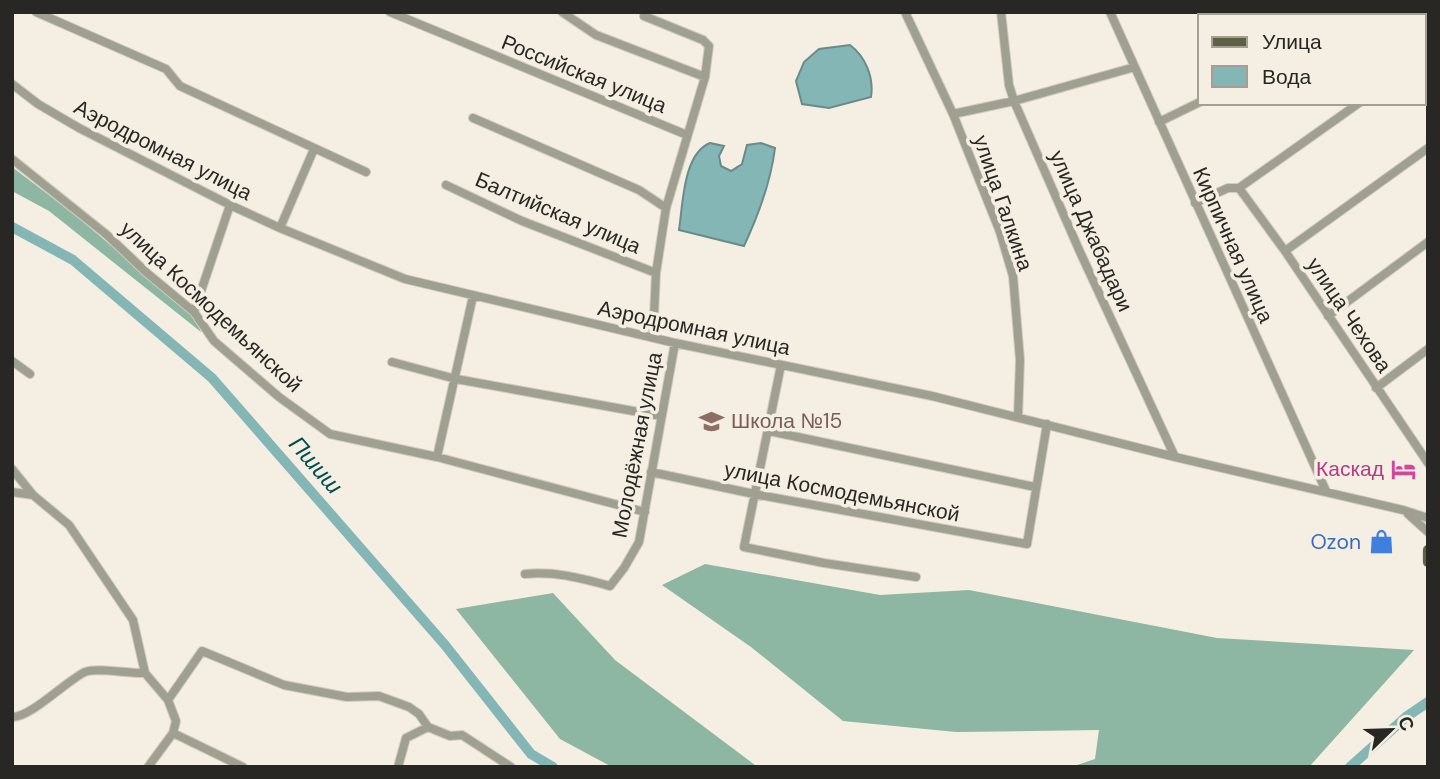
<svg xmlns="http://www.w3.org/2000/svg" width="1440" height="779" font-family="'DM Sans',sans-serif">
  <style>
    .forest { fill: #8db6a3 }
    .water { fill: #85b6b6; stroke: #698b8a; stroke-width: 2 }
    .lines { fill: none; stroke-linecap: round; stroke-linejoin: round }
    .river { stroke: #85b6b6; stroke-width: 10 }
    .minor-casing { stroke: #d0cac0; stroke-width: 10 }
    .major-casing { stroke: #d0cac0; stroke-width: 11 }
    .minor { stroke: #a0a090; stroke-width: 8 }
    .major { stroke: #606042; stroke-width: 10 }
    .labels { text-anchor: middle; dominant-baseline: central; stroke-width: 7; stroke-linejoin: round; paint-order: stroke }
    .street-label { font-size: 21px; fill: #292723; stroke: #f5eee2 }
    .education-label { font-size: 21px; fill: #785e54; stroke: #f5eee2; text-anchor: start }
    .hotel-label { font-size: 21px; fill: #b23c85; stroke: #f5eee2; text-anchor: end }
    .shop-label { font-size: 21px; fill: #366cbe; stroke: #f5eee2; text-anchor: end }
    .water-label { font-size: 23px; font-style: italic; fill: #004e4f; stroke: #f5eee2 }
  </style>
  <rect width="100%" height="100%" fill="#f5eee2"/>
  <path class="forest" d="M12 167 75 215 193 315 201 332 49 211 12 191Z
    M705 564 880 595 969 590 1217 638 1414 650 1309 767H1071L1095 759 1099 730 956 732 843 721 751 647 662 585Z
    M553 593 615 660 755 765 763 767H612L560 739 456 609Z"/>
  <path class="water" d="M850 45C866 57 874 78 871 97L829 108 802 104 796 81 804 62 819 49Z
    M710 143 724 146 719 156 721 166 731 171 742 164 747 145 761 143 775 148C771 181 758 216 744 246L679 230C683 204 683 154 710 143Z"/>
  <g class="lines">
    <path class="river" d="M12 227 73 260 212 378 445 645 531 754 553 767
      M1350 767 1406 717 1428 702"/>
    <defs>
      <path id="minor" d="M36 12 166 69 180 86 366 172
        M390 12 687 135
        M562 12 596 35 705 77
        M905 12 953 114 1000 232 1013 276 1020 360 1018 417
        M1001 12 1009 85 1014 101 1080 252 1175 457
        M1110 12 1326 491
        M644 16 703 40 709 46 705 77 666 208 656 273 653 337
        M1424 57 1428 55
        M12 84 38 104 79 128 230 205 280 228 405 279 675 343 932 396 1175 457 1403 510 1428 518
        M953 114 1014 101 1135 67
        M473 118 639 190 666 208
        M1159 122 1200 102
        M12 159 107 235 147 273 194 312 214 341 279 397 330 434 437 457 645 512
        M446 185 522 221 656 273
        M1239 188 1285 251 1428 463
        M1195 203 1228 188H1239L1359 103
        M280 228 314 149
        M1285 251 1428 148
        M194 312 230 205
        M1328 316 1428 242
        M12 361 30 374
        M392 362 456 379 661 416
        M781 365 744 547 824 563 916 577
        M1376 388 1428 349
        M769 431 1035 487
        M437 457 473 296
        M12 469 33 495 69 525 133 620 145 673 168 700 176 721 173 733 148 767
        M651 472 754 494 1027 544 1047 424
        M12 492 33 495
        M1408 514 1428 532
        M525 574C555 571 580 578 610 586L624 568 639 542 675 343
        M168 700 202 651 284 685 347 697 379 696 409 707 419 714 428 727 406 738 398 767
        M12 717C30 718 66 681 85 672 97 667 130 674 145 673
        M428 727 450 736 462 735 511 767
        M173 733 243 767"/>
      <path id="major" d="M1428 550V562"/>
    </defs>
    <use href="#minor" class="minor-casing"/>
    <use href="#major" class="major-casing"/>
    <use href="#minor" class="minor"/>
    <use href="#major" class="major"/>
  </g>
  <defs>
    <symbol id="school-bare" viewBox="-9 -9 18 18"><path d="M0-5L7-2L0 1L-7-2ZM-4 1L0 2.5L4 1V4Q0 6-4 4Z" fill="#8d6e63" stroke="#f5eee2" stroke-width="2.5" paint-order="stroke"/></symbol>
    <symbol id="hotel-bare" viewBox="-9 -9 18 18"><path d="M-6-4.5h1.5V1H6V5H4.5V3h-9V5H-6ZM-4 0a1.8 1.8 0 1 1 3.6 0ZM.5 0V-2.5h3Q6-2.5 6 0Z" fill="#d1479c" stroke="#f5eee2" stroke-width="2.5" paint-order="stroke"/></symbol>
    <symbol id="shop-bare" viewBox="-9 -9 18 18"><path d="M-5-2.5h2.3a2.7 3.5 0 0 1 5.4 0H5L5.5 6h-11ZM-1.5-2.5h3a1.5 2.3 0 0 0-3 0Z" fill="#3f7fe0" stroke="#f5eee2" stroke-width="2.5" paint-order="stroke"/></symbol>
  </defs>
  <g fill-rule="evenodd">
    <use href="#school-bare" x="694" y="404" width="35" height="35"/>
    <use href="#hotel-bare" x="1386" y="452" width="35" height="35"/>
    <use href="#shop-bare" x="1364" y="524" width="35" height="35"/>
  </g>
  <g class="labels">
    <g class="street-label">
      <text transform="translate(584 74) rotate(22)">Российская улица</text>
      <text transform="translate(163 150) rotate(27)">Аэродромная улица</text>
      <text transform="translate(1003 203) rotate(71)">улица Галкина</text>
      <text transform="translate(558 213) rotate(23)">Балтийская улица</text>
      <text transform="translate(1091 231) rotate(66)">улица Джабадари</text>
      <text transform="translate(1233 245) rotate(66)">Кирпичная улица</text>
      <text transform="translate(211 307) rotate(43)">улица Космодемьянской</text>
      <text transform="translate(1349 315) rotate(56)">улица Чехова</text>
      <text transform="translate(694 328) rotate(12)">Аэродромная улица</text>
      <text transform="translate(637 445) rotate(-79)">Молодёжная улица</text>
      <text transform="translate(842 492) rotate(11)">улица Космодемьянской</text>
    </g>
    <g class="education-label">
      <text x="731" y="421">Школа №15</text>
    </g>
    <g class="hotel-label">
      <text x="1384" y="469">Каскад</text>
    </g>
    <g class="shop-label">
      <text x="1361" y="542">Ozon</text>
    </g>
    <g class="water-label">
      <text transform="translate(316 465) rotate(49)">Пшиш</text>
    </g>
  </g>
  <rect width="1440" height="779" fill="none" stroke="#292723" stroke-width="28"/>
  <rect x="1198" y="14" width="228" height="91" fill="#f5eee2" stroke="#a39e96" stroke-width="2"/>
  <rect x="1212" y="37" width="35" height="10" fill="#606042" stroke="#a39e96" stroke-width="2"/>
  <text x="1262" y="49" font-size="21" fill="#292723">Улица</text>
  <rect x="1212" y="66" width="35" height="21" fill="#85b6b6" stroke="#a39e96" stroke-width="2"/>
  <text x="1262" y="84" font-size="21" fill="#292723">Вода</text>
  <g transform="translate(1391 730) rotate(67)" stroke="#f5eee2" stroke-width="5" paint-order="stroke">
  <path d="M0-5L12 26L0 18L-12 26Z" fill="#292723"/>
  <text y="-10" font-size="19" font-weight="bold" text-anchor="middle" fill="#292723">С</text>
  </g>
</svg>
